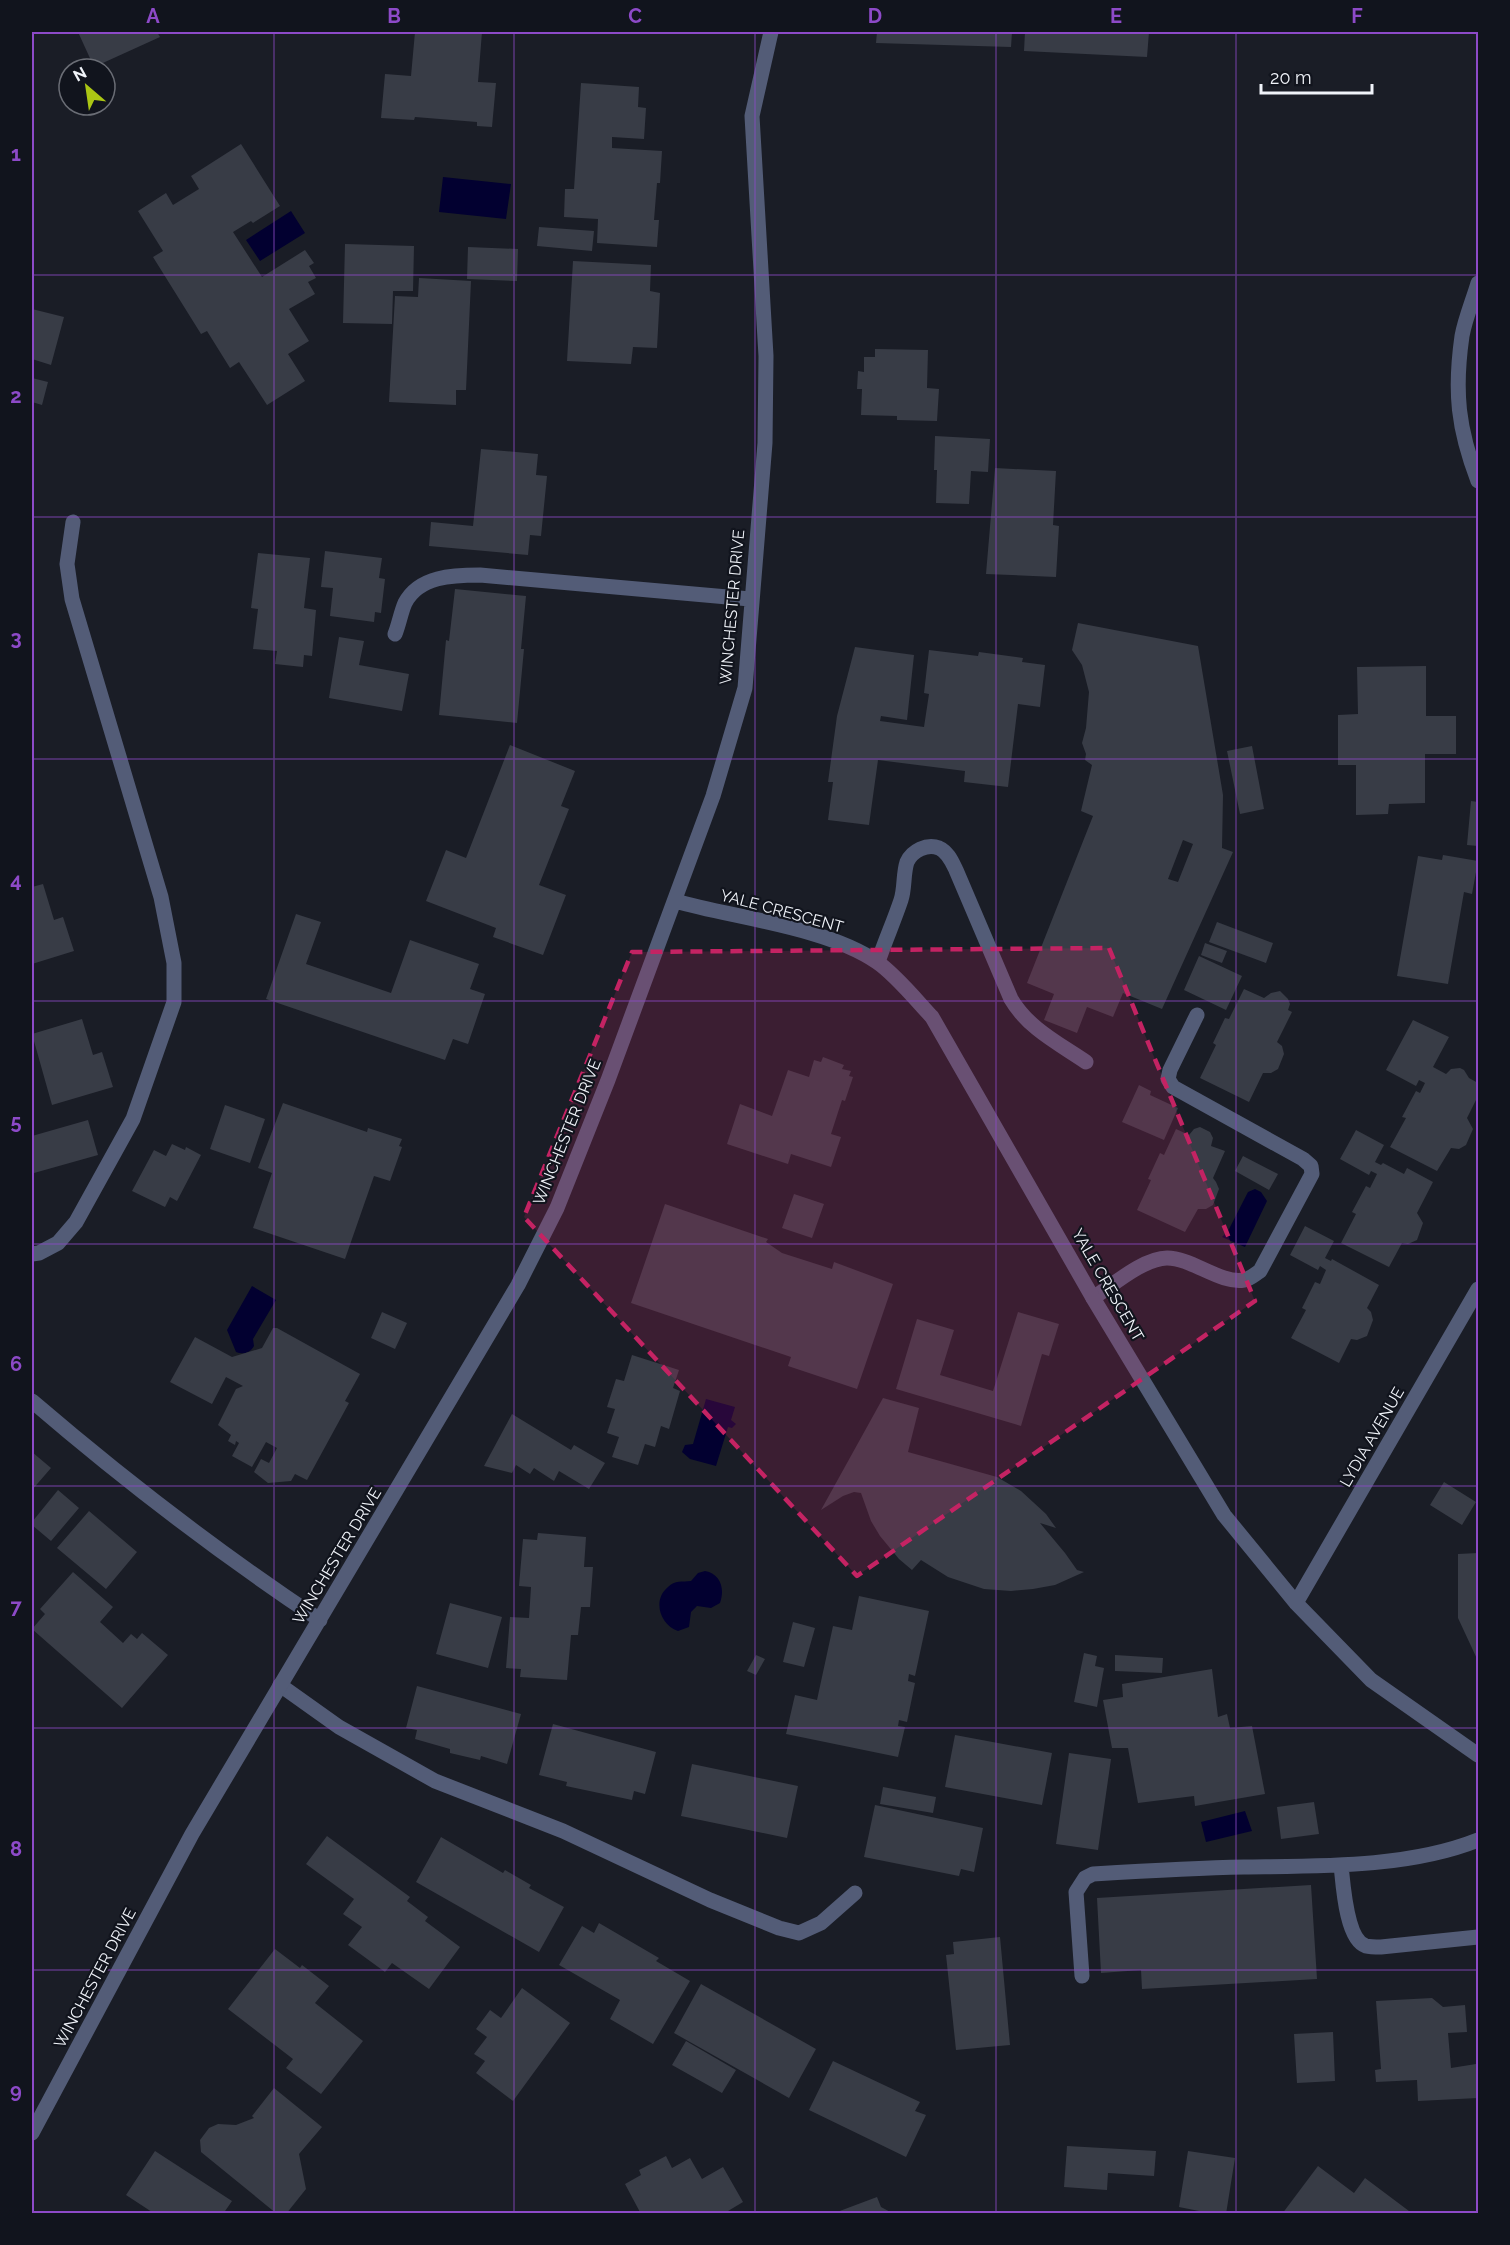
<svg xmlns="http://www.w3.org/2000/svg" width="1510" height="2245" font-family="Raleway,sans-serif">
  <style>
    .water { fill: #020030 }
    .building { fill: #383c46; fill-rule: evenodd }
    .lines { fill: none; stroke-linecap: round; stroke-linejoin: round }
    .lane { stroke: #535c77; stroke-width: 15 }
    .street { stroke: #535c77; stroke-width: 15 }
    .marked { fill: #c42363; fill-opacity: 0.2; stroke: #c42363; stroke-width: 4.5; stroke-dasharray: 12 8; stroke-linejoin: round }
    .grid { fill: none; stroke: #8d4ac8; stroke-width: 1.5; stroke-opacity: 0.55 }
    .labels { text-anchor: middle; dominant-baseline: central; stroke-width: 4.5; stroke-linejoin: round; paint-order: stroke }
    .street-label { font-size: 16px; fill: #f0f3f9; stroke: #11141d }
    .neatline { fill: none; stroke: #8d4ac8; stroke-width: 2 }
    .grid-label { font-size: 20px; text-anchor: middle; font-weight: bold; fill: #8d4ac8 }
  </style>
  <rect width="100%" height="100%" fill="#1a1d26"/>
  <path class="water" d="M443 177 511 184 506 219 439 212Z
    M291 211 305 233 260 261 246 240Z
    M1255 1189 1261 1192 1267 1201 1245 1247 1222 1237 1228 1231 1248 1192Z
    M252 1286 276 1300 253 1339 254 1346C250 1353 243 1355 236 1352L227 1330Z
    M706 1399 735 1407 731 1420 736 1424 732 1428 728 1427 716 1466 690 1459 682 1452 685 1445 693 1444Z
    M705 1571C721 1574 725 1589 720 1603L711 1608 697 1606 691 1612 689 1627 678 1631C660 1625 652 1600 668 1587 675 1580 682 1582 691 1581L698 1573Z
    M1245 1811 1252 1831 1206 1842 1201 1822Z"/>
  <path class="building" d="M78 32H157L160 37 94 67Z
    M415 32H482L478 82 496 83 492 127 477 126V122L415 117 414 120 381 118 385 74 411 76Z
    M877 32H1012L1011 47 876 43Z
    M1025 32H1149L1147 57 1024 51Z
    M581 83 639 87 638 107 646 108 644 139 612 137V148L662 151 660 183H657L654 220H659L657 247 597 243 598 219 564 217 565 189H574Z
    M241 144 280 206 253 223 251 221 233 232 262 277 305 250 314 263 309 266 316 278 308 282 315 294 289 309 309 341 288 354 305 381 267 405 239 362 230 368 207 331 201 334 153 257 163 251 138 211 166 193 173 205 199 189 191 176Z
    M539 227 594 231 592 251 537 246Z
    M345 244 414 246 413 291H393L392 324 343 323Z
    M468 247 518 249 517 281 467 279Z
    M573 261 651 265 650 291 660 293 657 348 633 347 631 364 567 361Z
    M419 278 471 281 466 390H456V405L389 402 395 296 418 297Z
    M32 309 64 317 51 365 32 359Z
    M875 349 928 350 927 388 939 389 937 421 897 420V416L861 415 862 389H857L858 371 864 372V357H875Z
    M32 378 48 382 42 405 32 402Z
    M935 436 990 439 988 472 971 471 969 504 936 503 937 470H934Z
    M481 449 538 454 536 475 547 476 541 536 530 535 528 555 429 546 431 522 473 526Z
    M995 468 1056 471 1053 525 1059 526 1056 577 986 574Z
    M325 551 382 558 379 578 385 579 381 613 375 612 374 622 330 616 333 588 321 587Z
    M258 553 310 558 304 608 316 610 312 656 304 655 303 667 275 664 277 651 253 649 258 609 251 608Z
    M455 589 526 596 521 649H524L517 723 439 715 446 640 449 641Z
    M1078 623 1198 646 1223 795 1222 848 1233 852 1162 1009 1123 993 1113 1017 1087 1007 1077 1033 1044 1020 1054 994 1027 983 1093 816 1081 811 1092 765 1085 760 1086 754 1082 743 1086 728 1089 692 1082 665 1072 650ZM1183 840 1193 844 1178 882 1168 879Z
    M339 637 364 641 359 665 409 674 402 711 329 698Z
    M855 647 914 655 907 720 881 716 880 721 924 727 929 694 924 693 929 650 978 656 979 652 1023 658 1022 662 1045 665 1040 707 1018 704 1008 787 964 782 965 771 878 760 869 825 828 820 833 782H828L837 716Z
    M1426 666V716H1456V754H1425V803L1389 804 1388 814 1356 815V765H1338V715L1358 714 1357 667Z
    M510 745 575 771 561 806 569 809 539 885 566 895 543 955 493 937 496 928 426 901 446 850 466 858Z
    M1252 746 1264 809 1240 814 1227 751Z
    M1471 801 1478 802V846L1467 845Z
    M1443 855 1478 861 1472 894 1464 892 1448 984 1397 976 1418 856 1442 860Z
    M43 884 54 920 63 917 74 951 32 964V887Z
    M296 914 321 922 306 964 391 993 410 940 479 964 470 989 485 994 468 1044 453 1039 445 1060 266 999Z
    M1217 922 1273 943 1266 963 1209 942Z
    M1205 943 1227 951 1222 963 1201 955Z
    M1199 956 1242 976 1226 1010 1184 990Z
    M1244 989 1264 998 1271 993 1280 991 1288 999 1290 1004 1288 1010 1292 1012 1277 1042 1282 1046 1284 1054 1278 1069 1271 1073H1263L1249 1102 1200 1078 1216 1045 1213 1043 1225 1018 1229 1019Z
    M82 1019 93 1055 102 1052 113 1087 52 1105 32 1034Z
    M1413 1020 1449 1037 1433 1067 1446 1074 1451 1069 1460 1068 1464 1070 1469 1078 1478 1083V1096L1467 1118 1473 1129 1466 1145 1459 1149 1451 1148 1437 1171 1390 1147 1406 1118 1402 1117 1416 1091 1420 1093 1425 1083 1419 1080 1416 1086 1386 1070Z
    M823 1057 844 1065 842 1069 851 1071 849 1076 853 1077 845 1101 842 1100 831 1134 841 1137 831 1167 791 1154 788 1164 727 1144 740 1104 772 1116 788 1070 809 1077 814 1060 821 1062Z
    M1139 1085 1151 1091 1150 1095 1178 1108 1164 1140 1122 1122Z
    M283 1103 367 1132 368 1128 402 1139 399 1146 402 1147 390 1181 374 1176 345 1259 253 1228 272 1173 258 1168Z
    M225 1105 265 1119 250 1163 210 1149Z
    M88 1120 98 1155 34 1173 32 1163V1136Z
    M1200 1127 1210 1132 1213 1138 1211 1146 1225 1151 1213 1178 1216 1182 1219 1189 1213 1205 1206 1209H1198L1185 1232 1137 1210 1151 1180 1148 1179 1160 1153 1164 1155 1176 1129 1189 1135 1194 1129Z
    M1356 1130 1384 1145 1375 1162 1381 1165 1383 1163 1404 1174 1407 1168 1433 1182 1417 1213 1423 1223 1417 1240 1408 1244 1402 1243 1389 1267 1341 1243 1356 1214 1352 1212 1366 1186 1370 1188 1377 1174 1371 1171 1369 1175 1340 1159Z
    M172 1144 185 1150 186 1147 201 1155 177 1201 170 1197 165 1207 132 1191 154 1150 166 1156Z
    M1243 1156 1278 1174 1269 1190 1235 1171Z
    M794 1194 824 1204 812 1238 782 1228Z
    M665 1204 768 1239 766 1242 782 1253 832 1269 834 1262 893 1284 857 1389 788 1366 791 1357 631 1303Z
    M1305 1226 1334 1241 1325 1258 1331 1261 1332 1259 1379 1285 1367 1308 1371 1312 1373 1320 1367 1336 1357 1340 1351 1339 1339 1363 1291 1338 1306 1310 1302 1308 1315 1282 1320 1284 1326 1270 1320 1266 1318 1270 1290 1255Z
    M382 1312 407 1323 395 1349 371 1338Z
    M1018 1312 1059 1324 1049 1356 1042 1354 1021 1426 896 1389 917 1319 954 1330 940 1375 993 1391Z
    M273 1328H277L360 1374 345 1401 349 1403 307 1480 295 1474 291 1481 268 1483 254 1472 261 1459 269 1463 277 1448 266 1442 252 1467 232 1456 239 1443 236 1441 235 1445 228 1441 231 1435 218 1425 236 1389 243 1386 226 1377 212 1404 170 1382 195 1337 232 1357 262 1348Z
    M632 1355 679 1370 673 1388 680 1391 669 1429 661 1426 655 1447 645 1444 638 1465 612 1457 619 1437 607 1433 615 1409 607 1407 616 1379 624 1381Z
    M883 1398 919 1408 908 1452 997 1477 1021 1491 1046 1514 1056 1528 1040 1523 1065 1553 1077 1570 1084 1572 1055 1585 1033 1589 1011 1591 984 1589 948 1577 921 1560 912 1570 899 1559 880 1536 871 1521 861 1493 854 1492 843 1496 821 1510Z
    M512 1414 571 1450 574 1445 605 1463 589 1489 559 1471 554 1481 534 1468 530 1474 516 1465 512 1473 484 1466Z
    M32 1452 51 1468 32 1490Z
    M1444 1482 1476 1502 1462 1525 1430 1505Z
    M58 1490 79 1508 51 1541 32 1525V1522Z
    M89 1511 137 1552 106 1589 57 1548Z
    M538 1533 586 1537 584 1567H593L590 1607H581L578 1635H571L567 1680 520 1677 521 1669 506 1668 510 1617 529 1618 531 1587 519 1586 523 1539 537 1540Z
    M1478 1553V1661L1458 1618V1554Z
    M73 1572 113 1607 100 1622 123 1643 131 1634 137 1639 142 1633 168 1655 122 1708 32 1629 45 1614 40 1609Z
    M859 1596 929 1611 915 1676 909 1674 908 1681 915 1683 907 1722 899 1720 898 1726 905 1727 898 1757 786 1734 795 1695 817 1700 833 1626 852 1630Z
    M450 1603 502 1617 488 1668 436 1654Z
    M793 1622 815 1628 804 1667 783 1662Z
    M1084 1653 1097 1656 1095 1666 1104 1668 1097 1707 1074 1702Z
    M756 1655 765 1659 756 1675 747 1671Z
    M1115 1655 1163 1658 1162 1673 1115 1671Z
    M1212 1669 1218 1717 1227 1714 1230 1728 1252 1726 1265 1794 1195 1806 1194 1796 1138 1803 1128 1748H1112L1103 1700 1123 1697 1122 1684Z
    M417 1686 521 1714 507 1764 481 1756 480 1760 450 1753V1749L415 1739 417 1730 406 1728Z
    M553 1724 656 1752 645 1794 634 1791 632 1800 566 1786 567 1782 539 1775Z
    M955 1735 1052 1753 1042 1805 945 1787Z
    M1069 1753 1111 1759 1098 1850 1056 1844Z
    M692 1764 798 1786 787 1838 681 1816Z
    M883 1787 936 1797 933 1813 880 1804Z
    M1314 1802 1319 1834 1281 1839 1277 1807Z
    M875 1805 983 1828 974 1872 961 1869 959 1876 864 1857Z
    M327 1836 410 1897 407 1901 428 1917 425 1921 460 1947 429 1989 392 1963 385 1972 348 1945 362 1927 343 1914 354 1899 306 1864Z
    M441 1837 503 1873 505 1870 531 1885 529 1888 564 1907 539 1952 416 1882Z
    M1311 1885 1317 1979 1142 1989 1141 1970 1101 1973 1097 1898Z
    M599 1923 659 1958 656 1961 690 1981 653 2044 610 2019 620 2000 559 1965 582 1926 594 1933Z
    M1000 1937 1010 2045 956 2050 946 1955 954 1954 953 1942Z
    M275 1949 300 1968 302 1965 329 1986 315 2003 363 2041 321 2094 286 2068 293 2059 228 2009Z
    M701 1984 816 2049 789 2098 674 2033Z
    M522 1988 570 2023 513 2101 476 2073 485 2061 474 2054 487 2037 476 2029 490 2010 501 2018Z
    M1432 1998 1443 2007 1465 2005 1467 2032 1448 2033 1451 2068 1476 2064 1478 2098 1418 2101 1417 2080 1376 2082 1375 2070 1381 2069 1376 2001Z
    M1333 2032 1335 2081 1297 2083 1294 2034Z
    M686 2041 736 2070 722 2093 672 2065Z
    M833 2061 920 2102 915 2111 926 2115 906 2157 809 2110Z
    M274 2088 322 2127 299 2154 306 2189 286 2214H277L201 2152 200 2140 209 2128 218 2124 236 2125 254 2118 252 2116Z
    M1067 2146 1156 2151 1154 2176 1108 2173 1107 2190 1064 2187Z
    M155 2151 232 2201 223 2214H155L126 2195Z
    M1188 2151 1235 2158 1226 2214H1198L1199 2211 1179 2207Z
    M666 2156 672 2168 690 2158 702 2179 723 2167 743 2202 723 2214H693L691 2211 687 2214H641L625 2184 641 2175 639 2170Z
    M1318 2166 1354 2193 1365 2178 1413 2214H1282Z
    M877 2197 881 2207 894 2214H838L837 2212Z"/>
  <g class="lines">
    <path class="lane" d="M878 962C885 941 894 921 901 900 905 888 903 874 907 862 912 851 927 843 939 848 948 852 952 862 956 870L1011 999C1028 1028 1058 1043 1086 1062
      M1093 1298C1113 1285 1144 1258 1167 1258 1192 1258 1220 1284 1244 1280 1250 1279 1255 1274 1260 1271L1312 1174 1311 1166 1303 1159 1173 1087 1168 1079 1170 1070 1197 1015
      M280 1685 339 1727 435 1781 563 1831 710 1900 779 1928 799 1933 821 1923 855 1893
      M1341 1865C1343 1883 1346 1940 1366 1946 1370 1947 1376 1947 1381 1947L1478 1937
      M1082 1976 1076 1892 1085 1878 1093 1874C1143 1871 1193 1868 1244 1867 1319 1866 1408 1868 1478 1840"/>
    <path class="street" d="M1478 283C1473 300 1465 319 1462 336 1454 392 1458 429 1478 481
      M395 634C399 624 401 612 405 603 419 576 453 575 480 575L750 599
      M675 901C735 918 826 927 877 962 895 974 917 1001 932 1017L1093 1298 1224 1515 1296 1603 1371 1680 1478 1755
      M32 1254 39 1253 58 1243 76 1222 133 1119 174 1002V963L161 897 72 599 67 564 73 522
      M32 1401C123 1479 219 1553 320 1620
      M1296 1603 1478 1289
      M32 2133 192 1834 518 1285 557 1208 608 1080 713 796 745 688 765 443 766 356 752 116 771 32"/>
  </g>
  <path class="marked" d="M1109 948 1255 1301 857 1576 524 1217 632 952Z"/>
  <path class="grid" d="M274 32V2214M514 32V2214M755 32V2214M996 32V2214M1236 32V2214M32 275H1478M32 517H1478M32 759H1478M32 1001H1478M32 1244H1478M32 1486H1478M32 1728H1478M32 1970H1478"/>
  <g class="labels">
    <g class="street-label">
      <text transform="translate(732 607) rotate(-85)">WINCHESTER DRIVE</text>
      <text transform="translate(782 911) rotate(15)">YALE CRESCENT</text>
      <text transform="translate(567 1132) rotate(-68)">WINCHESTER DRIVE</text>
      <text transform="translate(1108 1285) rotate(60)">YALE CRESCENT</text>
      <text transform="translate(1372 1437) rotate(-60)">LYDIA AVENUE</text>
      <text transform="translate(337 1556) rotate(-59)">WINCHESTER DRIVE</text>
      <text transform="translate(95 1978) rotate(-62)">WINCHESTER DRIVE</text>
    </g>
  </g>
  <rect width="1510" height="2245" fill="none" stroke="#11141d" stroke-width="66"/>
  <g transform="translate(87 87) rotate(331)"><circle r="28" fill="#11141d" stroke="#6a6d75" stroke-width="1.5"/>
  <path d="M0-4.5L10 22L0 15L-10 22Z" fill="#abc614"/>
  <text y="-9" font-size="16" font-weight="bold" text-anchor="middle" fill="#f0f3f9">N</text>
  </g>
  <path d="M1261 84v9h111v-9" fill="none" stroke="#f0f3f9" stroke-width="3"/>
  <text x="1270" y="84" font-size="18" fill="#f0f3f9" stroke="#11141d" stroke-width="4.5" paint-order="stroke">20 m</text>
  <rect x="33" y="33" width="1444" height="2179" class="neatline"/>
  <g class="grid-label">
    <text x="153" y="23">A</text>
    <text x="394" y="23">B</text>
    <text x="635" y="23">C</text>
    <text x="875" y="23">D</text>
    <text x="1116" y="23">E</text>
    <text x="1357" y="23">F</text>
    <text x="16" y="161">1</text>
    <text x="16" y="403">2</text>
    <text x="16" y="645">3</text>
    <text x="16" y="887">4</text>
    <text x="16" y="1129">5</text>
    <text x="16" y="1371">6</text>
    <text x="16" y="1614">7</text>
    <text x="16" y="1856">8</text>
    <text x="16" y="2098">9</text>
  </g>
</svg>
